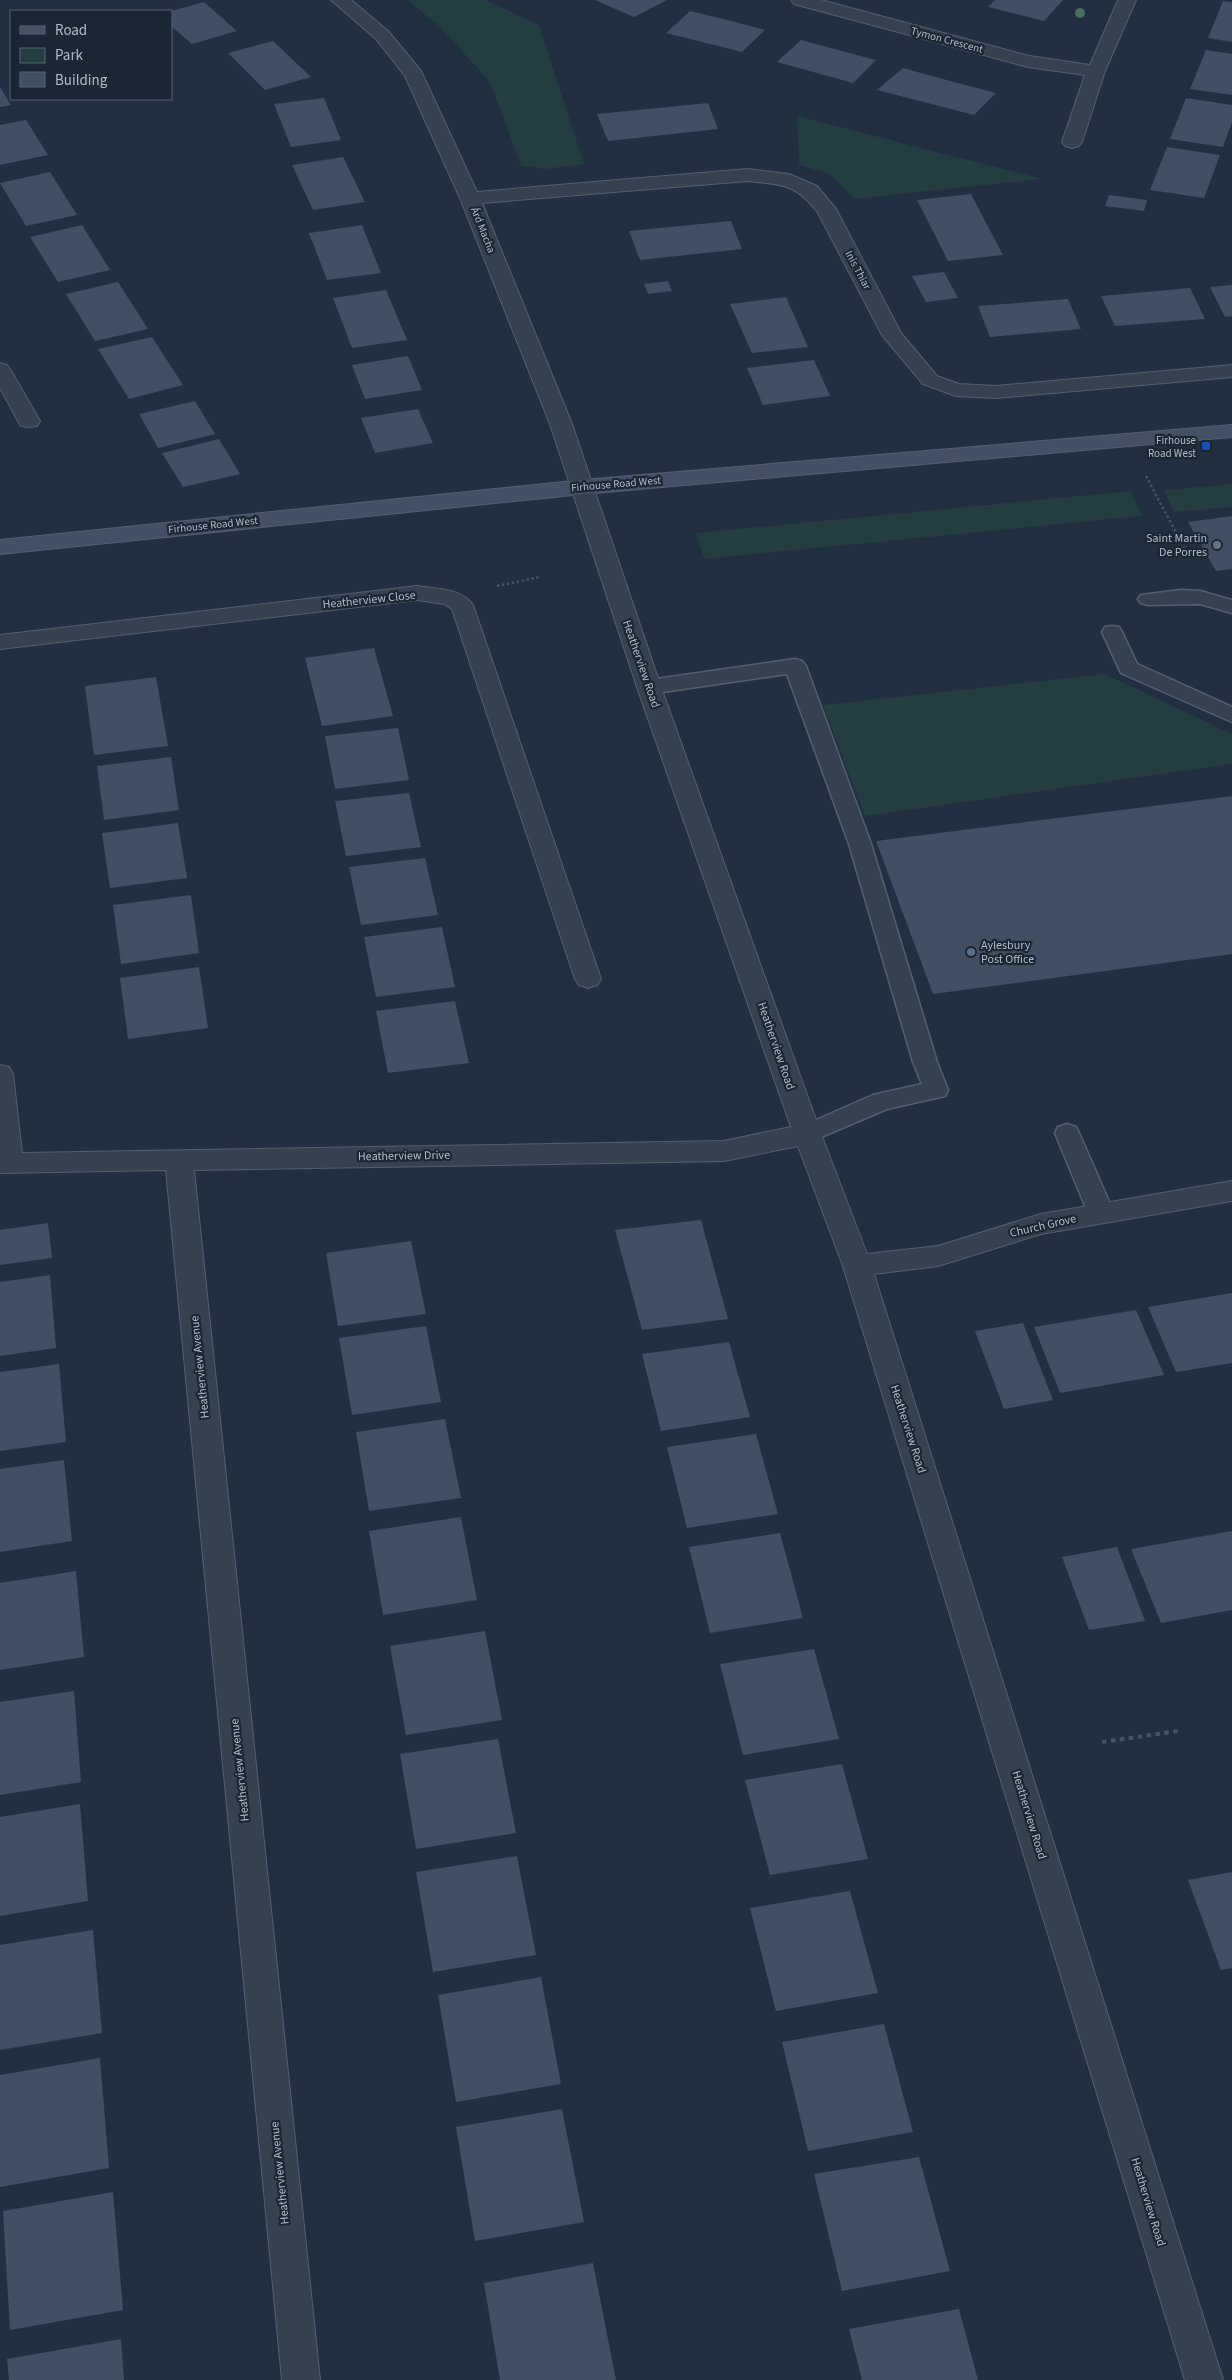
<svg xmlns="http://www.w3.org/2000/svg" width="1232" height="2380" font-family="'Source Sans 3',sans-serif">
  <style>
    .green { fill: #243d41 }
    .building { fill: #414f62 }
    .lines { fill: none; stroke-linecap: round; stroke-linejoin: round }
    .lane-casing { stroke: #545f6d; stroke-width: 3 }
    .street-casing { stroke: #545f6d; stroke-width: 2 }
    .secondary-casing { stroke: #545f6d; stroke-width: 2 }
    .path-far1 { stroke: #3f595b; stroke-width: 2.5; stroke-dasharray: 2.5 2.5; stroke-linecap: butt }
    .path { stroke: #3f595b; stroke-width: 4; stroke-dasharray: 4.5 4.5; stroke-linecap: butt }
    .lane { fill: #36414f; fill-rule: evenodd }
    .street { fill: #36414f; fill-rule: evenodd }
    .secondary { fill: #445063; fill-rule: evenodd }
    .tree { fill: #486c5d }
    .transit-dot { fill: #1a4fb4; stroke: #1b2634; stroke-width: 2 }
    .worship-dot { fill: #6b7280; stroke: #1b2634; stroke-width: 2 }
    .service-dot { fill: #5c6f8a; stroke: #1b2634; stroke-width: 2 }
    .labels { text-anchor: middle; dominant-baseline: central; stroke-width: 4.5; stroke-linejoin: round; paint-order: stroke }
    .far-street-label { font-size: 11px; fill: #b2bcca; stroke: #1b2634 }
    .far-poi-label { font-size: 11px; fill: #b2bcca; stroke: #1b2634; text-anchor: end }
    .poi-label { font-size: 12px; fill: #b2bcca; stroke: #1b2634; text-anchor: end }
    .street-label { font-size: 12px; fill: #b2bcca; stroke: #1b2634 }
  </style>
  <rect width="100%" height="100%" fill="#222f40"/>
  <path class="green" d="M408 0H486L539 25 584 164 545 169 521 166 490 82 442 29Z
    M797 116 1042 179 854 199 830 174 799 165Z
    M1232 484V507L1174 512 1164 490Z
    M1131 491 1142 516 704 559 696 533Z
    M1105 674 1232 734V764L865 816 823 705Z"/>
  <path class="building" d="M595 0H667L634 17Z
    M995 0H1063L1044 21 988 7Z
    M1223 1 1232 2V42L1208 38Z
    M204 2 220 16 237 31 192 44 171 26V11Z
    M690 11 727 20 765 30 742 52 666 33Z
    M801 40 838 50 876 60 853 83 777 62Z
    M273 41 311 77 265 90 228 53Z
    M1206 50 1232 54V95L1190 89Z
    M903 68 939 78 996 93 974 115 877 90Z
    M0 87 11 105 0 107Z
    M324 98 341 140 291 147 274 104Z
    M1186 98 1232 105V122L1223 147 1170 139Z
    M708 103 718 129 608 141 597 114Z
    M26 120 48 155 0 165V125Z
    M1167 147 1220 155 1204 198 1150 190Z
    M343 157 365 202 313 210 292 165Z
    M50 172 77 215 26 226 0 183Z
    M971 194 1003 255 948 261 917 200Z
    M1109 195 1147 200 1144 211 1105 206Z
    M731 221 742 249 640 260 629 231Z
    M82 225 110 270 58 282 30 237Z
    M362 225 381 273 327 280 309 233Z
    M944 272 958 298 926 302 912 276Z
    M668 281 672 291 648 294 644 284Z
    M118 282 148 329 95 341 66 294Z
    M1232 285V316L1225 317 1210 287Z
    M1190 288 1205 319 1115 326 1101 296Z
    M386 290 407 340 352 348 333 298Z
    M786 297 808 347 752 353 730 304Z
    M1068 299 1081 329 990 337 978 306Z
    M152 337 183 385 129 399 98 349Z
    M408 356 422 390 365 399 352 365Z
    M814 360 830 396 763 405 747 368Z
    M195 401 215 434 158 448 139 414Z
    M418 409 433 443 375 453 361 418Z
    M219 439 240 474 183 487 162 453Z
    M1232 516V569L1216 571 1188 522Z
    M374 648 393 716 322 726 305 658Z
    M156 677 168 746 94 755 85 686Z
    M398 728 409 780 335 789 325 736Z
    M171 757 179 810 104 820 97 766Z
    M409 793 421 847 346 856 335 801Z
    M1232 796V954L933 994 876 841Z
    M178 823 187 878 110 888 102 833Z
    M425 858 438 915 361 925 349 867Z
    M191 895 199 953 121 964 113 905Z
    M442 927 455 987 376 997 364 937Z
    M199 967 208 1028 128 1039 120 978Z
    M455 1001 469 1063 388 1073 376 1011Z
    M701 1220 728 1319 642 1330 615 1230Z
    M48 1223 52 1258 0 1265V1230Z
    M411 1241 426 1314 338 1326 326 1253Z
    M50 1275 56 1348 0 1356V1282Z
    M1232 1293V1363L1176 1372 1148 1307Z
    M1136 1310 1164 1375 1060 1393 1034 1327Z
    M1023 1323 1053 1400 1004 1409 975 1331Z
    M426 1326 441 1402 352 1415 339 1338Z
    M729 1342 750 1417 661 1431 642 1354Z
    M59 1364 66 1442 0 1451V1372Z
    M445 1419 461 1498 369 1511 356 1432Z
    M756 1434 778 1514 687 1528 667 1447Z
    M64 1460 72 1541 0 1552V1469Z
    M461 1517 477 1600 383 1615 369 1531Z
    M1232 1531V1610L1161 1623 1131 1549Z
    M780 1533 803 1618 710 1633 689 1547Z
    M1117 1547 1145 1621 1089 1630 1062 1557Z
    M76 1571 84 1657 0 1670V1583Z
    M485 1631 502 1720 406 1735 390 1646Z
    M814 1649 839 1739 743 1755 720 1664Z
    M74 1691 81 1782 0 1795V1702Z
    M498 1739 516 1833 416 1849 400 1754Z
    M842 1764 868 1859 770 1875 745 1780Z
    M80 1804 88 1901 0 1916V1817Z
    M517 1856 536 1955 433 1972 416 1872Z
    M1232 1872V1968L1221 1970 1188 1880Z
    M850 1891 878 1993 776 2011 750 1908Z
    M93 1930 102 2033 0 2050V1945Z
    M541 1977 561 2084 456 2102 438 1995Z
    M884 2024 913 2132 808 2151 782 2042Z
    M100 2058 109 2168 0 2187V2075Z
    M562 2109 584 2222 475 2241 456 2127Z
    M919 2157 950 2271 842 2291 814 2174Z
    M113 2192 123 2310 10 2330 3 2211Z
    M593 2263 616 2380H500L484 2283Z
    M959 2309 978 2380H862L849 2329Z
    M121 2339 124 2380H9L7 2359Z"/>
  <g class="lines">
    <defs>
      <path id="lane" d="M1181 590 1200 591 1232 600V613L1200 604 1148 605 1141 603 1138 599 1141 595Z
        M1112 626 1119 627 1122 632 1137 664 1232 707V722L1121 673 1102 632 1105 627Z
        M795 659 802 661 806 666 871 844 937 1062 948 1090 945 1096 887 1109 807 1143 798 1140 795 1134 798 1128 873 1095 922 1084 913 1062 849 844 787 674 649 694 641 692 638 687 641 682 649 680Z
        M1067 1124 1076 1127 1079 1133 1114 1213 1110 1220 1101 1222 1092 1220 1088 1213 1055 1133 1058 1127Z"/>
      <path id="street" d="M331 0H351L388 31 421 71 477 192 748 169 789 174 817 186 836 209 901 333 937 376 959 384 995 386 1232 365V377L995 398 956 396 923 384 882 335 817 211C794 183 782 185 748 181L482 203 572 424 661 687 821 1134 867 1254 938 1246 1041 1214 1232 1181V1201L1041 1234 938 1266 874 1274 1223 2380H1185L843 1266 798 1146 724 1161 194 1170 320 2380H282L166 1170 0 1173V1065L9 1067 13 1074 22 1153 724 1141 791 1127 637 687 550 424 460 198 405 76 376 39Z
        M791 0H821L1029 56 1090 65 1118 0H1136L1105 71 1082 142 1079 146 1072 148 1065 146 1062 142 1085 75 1028 67 794 4Z
        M0 363 7 365 10 369 40 421 37 426 29 427 21 426 18 421 0 388Z
        M417 586C435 589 462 588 473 605L601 979 597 985 588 988 579 985 575 979 452 609 444 604 417 600 0 649V635Z"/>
      <path id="secondary" d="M1232 425V437L583 494 0 554V540L583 480Z"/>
    </defs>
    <use href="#lane" class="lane-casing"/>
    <use href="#street" class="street-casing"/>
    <use href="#secondary" class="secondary-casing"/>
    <path class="path-far1" d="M1146 476 1189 557
      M497 586 540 577"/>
    <path class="path" d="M1102 1742 1178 1731"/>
    <use href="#lane" class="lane"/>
    <use href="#street" class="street"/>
    <use href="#secondary" class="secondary"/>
  </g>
  <circle class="tree" cx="1080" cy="13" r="5"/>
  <rect class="transit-dot" x="1201" y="441" width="10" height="10" rx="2.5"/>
  <circle class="worship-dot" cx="1217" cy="545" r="5"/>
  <circle class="service-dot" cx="971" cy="952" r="5"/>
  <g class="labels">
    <g class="far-street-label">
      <text transform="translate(947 40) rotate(15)">Tymon Crescent</text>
      <text transform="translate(483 230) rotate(68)">Árd Macha</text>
      <text transform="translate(858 270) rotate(62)">Inis Thiar</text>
      <text transform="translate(616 484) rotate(-5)">Firhouse Road West</text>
      <text transform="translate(213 525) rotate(-6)">Firhouse Road West</text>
    </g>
    <g class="far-poi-label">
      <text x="1196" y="440">Firhouse<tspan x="1196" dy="13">Road West</tspan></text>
    </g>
    <g class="poi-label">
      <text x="1207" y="538">Saint Martin<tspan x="1207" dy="14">De Porres</tspan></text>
      <text x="981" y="945" text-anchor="start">Aylesbury<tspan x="981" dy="14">Post Office</tspan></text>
    </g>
    <g class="street-label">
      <text transform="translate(369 600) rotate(-6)">Heatherview Close</text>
      <text transform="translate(641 664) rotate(71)">Heatherview Road</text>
      <text transform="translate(776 1046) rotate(71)">Heatherview Road</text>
      <text transform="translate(404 1156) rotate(-1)">Heatherview Drive</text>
      <text transform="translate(1043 1226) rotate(-13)">Church Grove</text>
      <text transform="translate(200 1367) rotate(-96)">Heatherview Avenue</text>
      <text transform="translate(908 1429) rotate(72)">Heatherview Road</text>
      <text transform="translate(240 1770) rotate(-96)">Heatherview Avenue</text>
      <text transform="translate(1029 1815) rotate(73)">Heatherview Road</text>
      <text transform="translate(280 2173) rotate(-96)">Heatherview Avenue</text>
      <text transform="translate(1148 2202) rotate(73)">Heatherview Road</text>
    </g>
  </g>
  <rect x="10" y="10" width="162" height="90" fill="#1b2634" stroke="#576270"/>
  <rect x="20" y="26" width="25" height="8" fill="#445063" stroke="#576270"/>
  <text x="55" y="35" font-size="15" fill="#b2bcca">Road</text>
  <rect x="20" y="48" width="25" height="15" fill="#243d41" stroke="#576270"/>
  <text x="55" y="60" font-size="15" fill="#b2bcca">Park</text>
  <rect x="20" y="72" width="25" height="15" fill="#414f62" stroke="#576270"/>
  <text x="55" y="85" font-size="15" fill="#b2bcca">Building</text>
</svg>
